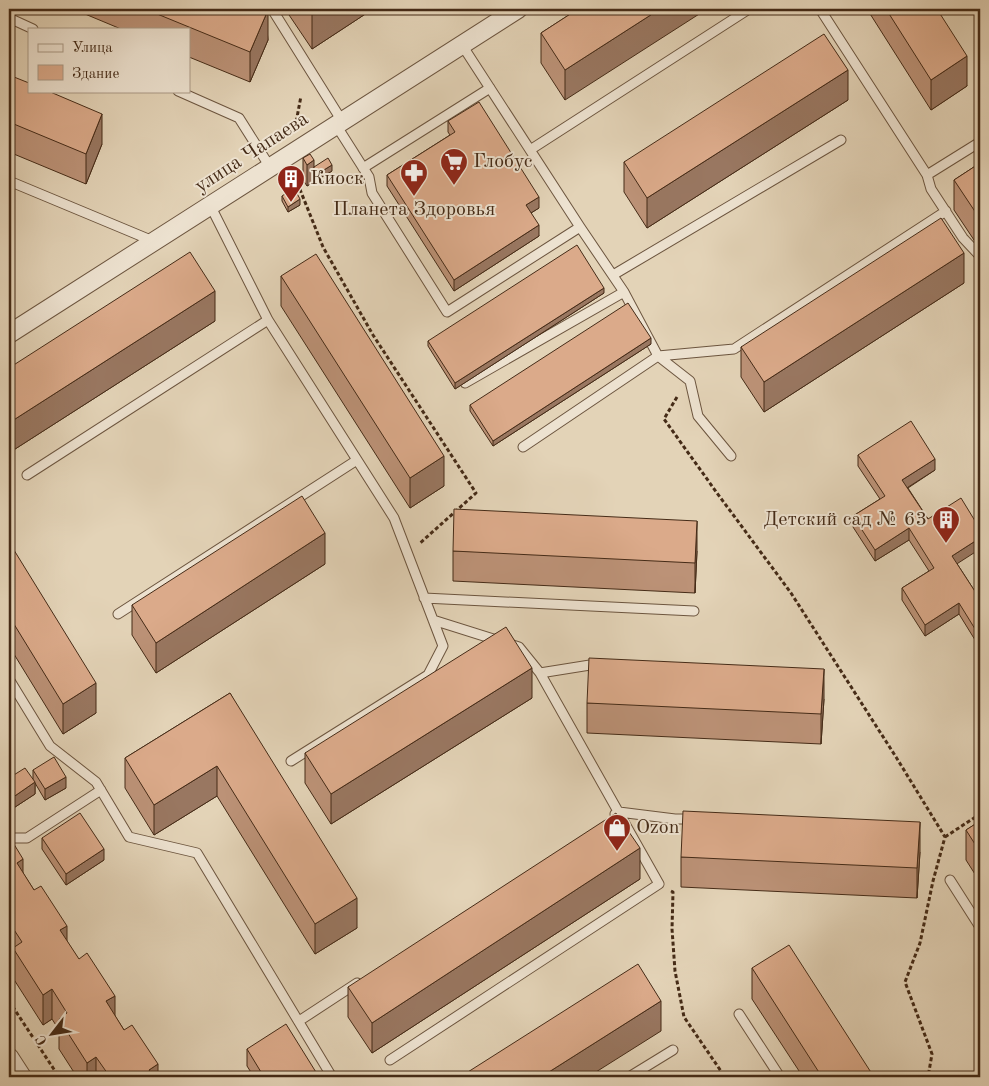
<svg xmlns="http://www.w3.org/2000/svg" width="989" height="1086" font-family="'Old Standard TT',serif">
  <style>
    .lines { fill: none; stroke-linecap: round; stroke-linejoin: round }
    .lane-casing { stroke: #6c553f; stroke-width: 11 }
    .street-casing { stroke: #6c553f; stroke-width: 20 }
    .path { stroke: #452b17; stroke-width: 3; stroke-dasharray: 4 2.5; stroke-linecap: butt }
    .lane { stroke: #ede2d0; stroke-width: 9 }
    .street { stroke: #ede2d0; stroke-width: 18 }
    .wall { fill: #bc9277; stroke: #452b17 }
    .shaded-wall { fill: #997761; stroke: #452b17 }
    .building { fill: #dbaa8a; stroke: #452b17 }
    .labels { text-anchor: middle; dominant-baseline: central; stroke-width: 4; stroke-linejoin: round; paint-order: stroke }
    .street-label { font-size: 20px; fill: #452b17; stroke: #ede2d0 }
    .poi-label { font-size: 20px; fill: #452b17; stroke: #ede2d0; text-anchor: start }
  </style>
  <rect width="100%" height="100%" fill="#e3d3b7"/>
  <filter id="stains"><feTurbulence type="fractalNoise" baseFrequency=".004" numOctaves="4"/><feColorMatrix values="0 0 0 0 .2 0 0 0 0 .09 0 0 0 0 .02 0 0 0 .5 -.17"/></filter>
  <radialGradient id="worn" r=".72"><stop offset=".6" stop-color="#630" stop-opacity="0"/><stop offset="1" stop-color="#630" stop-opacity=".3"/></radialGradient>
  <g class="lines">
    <defs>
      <path id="lane" d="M272 9 342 121
        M820 9 927 175 980 142
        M9 18 33 29
        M462 45 580 227 624 292 658 356 523 447
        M178 91 239 118 270 167
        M336 125 369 177 372 193 447 312 580 227
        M530 150 749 9
        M363 168 490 88
        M927 175 931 189 963 238 980 256
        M9 181 153 241
        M210 205 268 320 394 518 443 646 428 675 291 761
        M613 275 841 140
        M658 356 734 349 946 211
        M658 356 690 381 698 416 731 456
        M465 383 624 292
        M27 475 268 320
        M424 598 694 611
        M118 614 357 460
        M540 673 590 665 599 666
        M9 679 50 746 96 782 129 837 197 853 332 1077
        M615 814 619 812 675 819H693
        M9 838H27L101 790
        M950 880 980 927
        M739 1014 780 1077
        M299 1021 357 983
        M390 1060 659 884 540 673 519 647 433 620
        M629 1077 673 1050"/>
      <path id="street" d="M9 334 518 9
        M9 1057 22 1077"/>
    </defs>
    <use href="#lane" class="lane-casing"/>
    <use href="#street" class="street-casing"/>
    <path class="path" d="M295 128 301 96
      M295 177 323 247 373 335 476 493 419 544
      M677 397 664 419 717 493 791 593 896 757 945 837 933 881 920 943 905 982 932 1054 928 1077
      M945 837 980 814
      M671 891 673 892 672 929 675 971 684 1017 725 1077
      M9 1001 59 1077"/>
    <use href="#lane" class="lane"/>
    <use href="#street" class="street"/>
  </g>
  <path class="wall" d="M73 9H265L268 40 250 82 189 57V29H121Z
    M285 9H373L312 49Z
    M578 9 565 100 541 63V33Z
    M867 9H937L967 86 931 110Z
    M9 75 102 144 86 184 9 152Z
    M848 100 647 228 624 192V162Z
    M448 121 539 208 531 213 539 236 454 291 387 186V175L450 135 448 132Z
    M303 158 314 167 332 171 307 186 303 180Z
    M980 163 976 243 954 210V180Z
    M282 196 300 205 288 212 282 201Z
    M281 276 444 486 410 508 281 306Z
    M964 283 764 412 741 377V347Z
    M604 293 455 389 428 346V341Z
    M215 321 12 451 9 446V368Z
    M651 344 493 446 470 411V405Z
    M858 455 935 470 908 488 976 593 980 591V648L959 614 925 636 902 600V588L929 571 909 540 875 561 853 527V516L880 499 858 466Z
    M9 542 96 713 63 734 9 646Z
    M453 551H697L695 593 453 581Z
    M325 564 156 673 132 635V605Z
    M230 693 357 928 315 954 217 796 154 835 125 788V758Z
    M532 698 331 824 305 783V753Z
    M824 699 821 744 587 733V703Z
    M33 770 66 788 45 800 35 783V794L9 811V778L33 781Z
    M980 821V882L966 860V830Z
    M9 836 23 873 124 1030 158 1077H77L59 1049V1030L52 1019 43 1025 13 978V959L9 952Z
    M42 838 104 860 66 885 42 849Z
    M920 852 917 898 681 887V857Z
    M640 879 372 1053 348 1017V987Z
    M752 968 874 1077H803L752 999Z
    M247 1049 319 1077H254L247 1066Z"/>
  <path class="shaded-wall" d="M313 9H373L312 49V10Z
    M660 9H707L565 100V70Z
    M268 10V40L250 82V52Z
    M967 56V86L931 110V80Z
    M848 70V100L647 228V198Z
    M102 114V144L86 184V154Z
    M314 160V176L332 165V171L307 186V165Z
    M539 197V208L526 216V205Z
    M300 199V205L288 212V207Z
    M980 211V241L976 243V213Z
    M539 225V236L454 291V280Z
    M964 253V283L764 412V382Z
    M604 288V293L455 389V383Z
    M215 291V321L12 451V421Z
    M651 338V344L493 446V441Z
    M444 456V486L410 508V478Z
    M935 459V470L902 491V480Z
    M697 521V551L695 593V563Z
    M909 528V540L875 561V550Z
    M325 533V564L156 673V643Z
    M980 538V549L952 567V556Z
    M959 603V614L925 636V625Z
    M532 668V698L331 824V794Z
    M824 669V699L821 744V714Z
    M96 683V713L63 734V704Z
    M217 766V796L154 835V805Z
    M66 777V788L45 800V789Z
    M35 782V794L9 811V800Z
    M920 822V852L917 898V868Z
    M640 848V879L372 1053V1023Z
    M104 849V860L66 885V874Z
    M23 859V889L17 863Z
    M357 898V928L315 954V924Z
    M67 926V957L60 930Z
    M52 989V1019L43 1025V995Z
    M115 996V1026L106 1001Z
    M661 1001V1031L588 1077H541Z
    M96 1057V1077H87V1063Z
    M158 1064V1077H149V1070Z"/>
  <path class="building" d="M145 9H265L268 10 250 52Z
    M578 9H660L565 70 541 33Z
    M886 9H937L967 56 931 80Z
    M824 34 848 70 647 198 624 162Z
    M9 75 29 83V91H48L102 114 86 154 9 122Z
    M479 102 539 197 526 205 539 225 454 280 387 175 455 132 448 121Z
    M310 154 314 160 307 165 303 158Z
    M328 158 332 165 314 176V167Z
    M980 163V211L976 213 954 180Z
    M294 188 300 199 288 207 282 196Z
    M941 218 964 253 764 382 741 347Z
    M577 245 604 288 455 383 428 341Z
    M190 252 215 291 12 421 9 416V368Z
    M316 254 444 456 410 478 281 276Z
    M628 303 651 338 493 441 470 405Z
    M911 421 935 459 902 480 928 519 961 498 980 529V538L952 556 976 593 980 591V637L959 603 925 625 902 588 934 568 909 528 875 550 853 516 885 496 858 455Z
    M302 496 325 533 156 643 132 605Z
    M454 509 697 521 695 563 453 551Z
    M9 542 96 683 63 704 9 616Z
    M506 627 532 668 331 794 305 753Z
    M589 658 824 669 821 714 587 703Z
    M230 693 357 898 315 924 217 766 154 805 125 758Z
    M54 757 66 777 45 789 33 770Z
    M25 768 35 782 9 800V778Z
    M683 811 920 822 917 868 681 857Z
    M80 813 104 849 66 874 42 838Z
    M616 813 640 848 372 1023 348 987Z
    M980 821V852L966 830Z
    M9 836 23 859 17 863 34 890 41 886 67 926 60 930 79 959 87 953 115 996 106 1001 124 1030 132 1025 158 1064 149 1070 153 1077H110L96 1057 87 1063 59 1019 67 1013 52 989 43 995 13 948 22 942 9 922Z
    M789 945 874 1077H822L752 968Z
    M638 964 661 1001 541 1077H460Z
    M286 1024 319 1077H264L247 1049Z"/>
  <defs>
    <symbol id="supermarket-pin" viewBox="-11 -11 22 30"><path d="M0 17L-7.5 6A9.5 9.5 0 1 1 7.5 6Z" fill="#8f2418" stroke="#ede2d0"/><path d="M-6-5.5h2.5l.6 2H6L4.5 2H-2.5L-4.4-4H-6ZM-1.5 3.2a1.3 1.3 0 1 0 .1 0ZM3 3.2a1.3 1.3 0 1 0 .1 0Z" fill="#fff"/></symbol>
    <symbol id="pharmacy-pin" viewBox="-11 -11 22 30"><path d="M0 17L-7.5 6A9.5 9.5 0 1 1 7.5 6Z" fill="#8f2418" stroke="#ede2d0"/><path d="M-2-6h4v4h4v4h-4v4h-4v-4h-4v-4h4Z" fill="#fff"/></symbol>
    <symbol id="building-pin" viewBox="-11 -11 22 30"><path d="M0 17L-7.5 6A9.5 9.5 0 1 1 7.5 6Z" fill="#8f2418" stroke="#ede2d0"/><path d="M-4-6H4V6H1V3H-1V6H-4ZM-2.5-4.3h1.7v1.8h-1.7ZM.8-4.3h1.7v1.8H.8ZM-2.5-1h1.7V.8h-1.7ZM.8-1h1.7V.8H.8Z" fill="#fff"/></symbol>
    <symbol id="shop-pin" viewBox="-11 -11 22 30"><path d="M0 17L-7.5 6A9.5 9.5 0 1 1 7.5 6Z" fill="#8f2418" stroke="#ede2d0"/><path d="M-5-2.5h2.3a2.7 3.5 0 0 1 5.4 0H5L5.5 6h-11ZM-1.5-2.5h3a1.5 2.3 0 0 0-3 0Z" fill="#fff"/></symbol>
  </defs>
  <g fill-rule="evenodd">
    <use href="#supermarket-pin" x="438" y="146" width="32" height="43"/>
    <use href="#pharmacy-pin" x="398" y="157" width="32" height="43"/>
    <use href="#building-pin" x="275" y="163" width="32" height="43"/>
    <use href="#building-pin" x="930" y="504" width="32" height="43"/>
    <use href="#shop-pin" x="601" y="812" width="32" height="43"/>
  </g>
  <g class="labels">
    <g class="street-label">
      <text transform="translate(252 153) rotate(-33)">улица Чапаева</text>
    </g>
    <g class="poi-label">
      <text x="473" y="162">Глобус</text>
      <text x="310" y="179">Киоск</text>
      <text x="414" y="210" text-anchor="middle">Планета Здоровья</text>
      <text x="927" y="520" text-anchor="end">Детский сад № 63</text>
      <text x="636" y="828">Ozon</text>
    </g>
  </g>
  <rect width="989" height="1086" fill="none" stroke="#e3d3b7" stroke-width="30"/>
  <rect x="10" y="10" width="969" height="1066" fill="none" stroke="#452b17" stroke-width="2.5"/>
  <rect x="15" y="15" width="959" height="1056" fill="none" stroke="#452b17"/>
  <rect x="28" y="28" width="162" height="65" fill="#ede2d0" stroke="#aa9986"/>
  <rect x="38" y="44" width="25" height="8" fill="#ede2d0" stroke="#aa9986"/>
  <text x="72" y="52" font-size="15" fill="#452b17">Улица</text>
  <rect x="38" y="65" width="25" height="15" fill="#dbaa8a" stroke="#aa9986"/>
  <text x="72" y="78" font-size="15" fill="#452b17">Здание</text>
  <g transform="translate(52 1034) rotate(239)" stroke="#ede2d0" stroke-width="4" paint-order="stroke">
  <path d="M0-4L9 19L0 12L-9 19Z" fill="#452b17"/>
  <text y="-8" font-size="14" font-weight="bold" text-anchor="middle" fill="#452b17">С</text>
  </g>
  <rect width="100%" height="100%" filter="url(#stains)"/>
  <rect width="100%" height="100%" fill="url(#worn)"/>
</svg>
